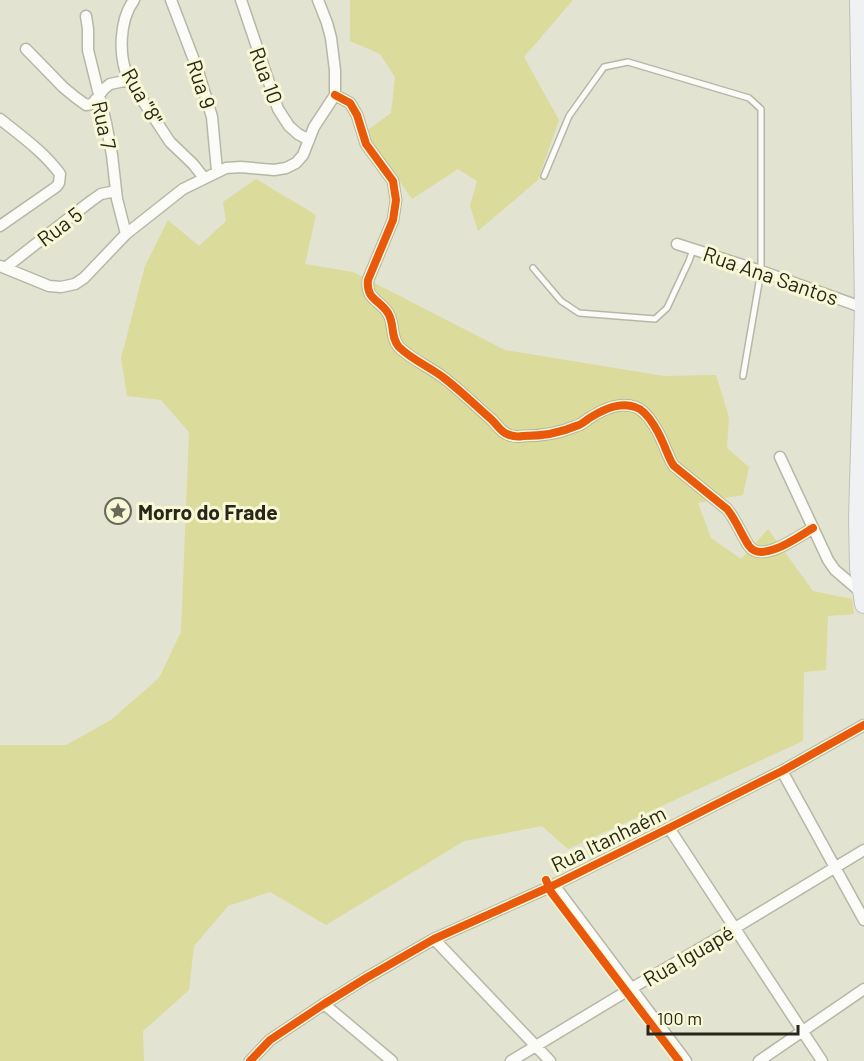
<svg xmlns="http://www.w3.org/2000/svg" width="864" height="1061" font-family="Barlow,sans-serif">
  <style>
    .green { fill: #dbdb9b }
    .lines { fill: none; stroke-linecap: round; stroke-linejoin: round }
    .lane-casing { stroke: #b7b7a9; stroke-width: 8 }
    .street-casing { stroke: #b7b7a9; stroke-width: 13 }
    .primary-casing { stroke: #c1c1b8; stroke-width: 20 }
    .lane { stroke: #fbfbf8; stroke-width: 5 }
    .street { stroke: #fbfbf8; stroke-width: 10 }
    .primary { stroke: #f0f1f2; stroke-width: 18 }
    .cycleway-casing { stroke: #f8f8d6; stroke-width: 11 }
    .cycleway { stroke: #e8590c; stroke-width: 8 }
    .labels { text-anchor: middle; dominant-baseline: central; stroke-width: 6; stroke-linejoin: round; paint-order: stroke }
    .street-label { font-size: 21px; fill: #27271a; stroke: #f8f8d6 }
    .poi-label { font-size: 21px; font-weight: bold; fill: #27271a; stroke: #f8f8d6; text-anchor: start }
  </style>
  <rect width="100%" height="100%" fill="#e3e3d1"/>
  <path class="green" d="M350 0H573L524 57 559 120 538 180 478 231 470 206 477 181 458 169 412 199 365 132 391 113 395 77 380 54 350 41Z
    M256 179 316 215 305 264 353 272 505 350 664 376 716 375 729 417 727 448 749 467 743 495 698 503 711 538 741 559 768 529 813 591 852 599 854 614 828 616 826 670 804 672 803 741 568 849 542 826 464 841 326 925 270 892 228 906 194 946 189 990 143 1031 144 1061H0V745H66L111 720 159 678 181 632 189 432 161 400 127 396 121 358 145 266 168 220 199 246 226 221 223 202Z"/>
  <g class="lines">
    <defs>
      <path id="lane" d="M544 176 569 116 604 67 628 62 749 98 761 109V271L743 376
        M533 268 561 301 579 313 655 319 667 308 689 261 693 249"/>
      <path id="street" d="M134 0C119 20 118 57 129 80L170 142 193 164 204 178
        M171 0 197 68 212 117 217 171
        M241 0 278 109 289 126 298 134 309 140
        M86 16 88 29V50L106 123 112 155 117 199 126 234
        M26 49 63 87 75 97 86 105 92 104 104 89 110 84 129 80
        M335 95 350 103 357 115 366 144 393 181 395 194 396 200 393 220 368 280C366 300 379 299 388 313 395 324 390 337 399 347 412 360 430 367 444 378 461 391 476 406 492 420 496 424 500 430 505 433 510 436 517 437 523 436 540 436 560 433 576 426 581 425 584 422 588 419 600 411 619 401 635 407 649 411 661 437 666 450 669 456 670 461 674 466L727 509C736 520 741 534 749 546 762 564 799 536 813 528
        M0 119C21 136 44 152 60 174L59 183 56 187 0 226
        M677 244 761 271 864 308
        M0 266 49 286 61 287 75 284 84 278 126 234 183 189 226 168 241 167 274 170 286 168 296 163 303 155 314 127 335 95V70L331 38 327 23 318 0
        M5 268 91 201 101 194 116 191
        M780 457 828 560 835 570 862 593
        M782 771 864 920
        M669 828 822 1061
        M554 885 686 1061
        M434 939 550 1061
        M324 1004 392 1061
        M250 1061 270 1040 324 1004 366 978 434 939 554 885 669 828 782 771 864 725
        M511 1061 632 988 735 928 864 850
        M759 1061 864 989"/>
      <path id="primary" d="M859 0 864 307
        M864 308 858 519 859 568 864 604"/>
    </defs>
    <use href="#lane" class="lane-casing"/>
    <use href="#street" class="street-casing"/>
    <use href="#primary" class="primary-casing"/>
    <use href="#lane" class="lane"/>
    <use href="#street" class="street"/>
    <use href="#primary" class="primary"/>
    <defs>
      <path id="cycleway" d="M335 95 350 103 357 115 366 144 393 181 395 194 396 200 393 220 368 280C366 300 379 299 388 313 395 324 390 337 399 347 412 360 430 367 444 378 461 391 476 406 492 420 496 424 500 430 505 433 510 436 517 437 523 436 540 436 560 433 576 426 581 425 584 422 588 419 600 411 619 401 635 407 649 411 661 437 666 450 669 456 670 461 674 466L727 509C736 520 741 534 749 546 762 564 799 536 813 528
        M546 880 551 892 679 1061
        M250 1061 270 1040 324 1004 366 978 434 939 554 885 669 828 782 771 864 725"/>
    </defs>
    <use href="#cycleway" class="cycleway-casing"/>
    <use href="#cycleway" class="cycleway"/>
  </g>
  <defs>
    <symbol id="sight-ring" viewBox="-11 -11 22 22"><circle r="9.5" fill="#f8f8d6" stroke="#69695a" stroke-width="1.5"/><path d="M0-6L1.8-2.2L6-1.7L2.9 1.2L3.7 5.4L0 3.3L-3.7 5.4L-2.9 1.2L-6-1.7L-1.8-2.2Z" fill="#69695a"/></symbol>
  </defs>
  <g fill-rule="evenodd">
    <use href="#sight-ring" x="103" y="496" width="30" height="30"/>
  </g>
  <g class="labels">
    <g class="street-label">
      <text transform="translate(267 75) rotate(70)">Rua 10</text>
      <text transform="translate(202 84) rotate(72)">Rua 9</text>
      <text transform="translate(143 96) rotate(61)">Rua "8"</text>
      <text transform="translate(105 125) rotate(78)">Rua 7</text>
      <text transform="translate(59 226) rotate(-37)">Rua 5</text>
      <text transform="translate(771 275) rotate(19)">Rua Ana Santos</text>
      <text transform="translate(608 838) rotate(-26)">Rua Itanhaém</text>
      <text transform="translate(688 955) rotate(-30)">Rua Iguapé</text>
    </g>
    <g class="poi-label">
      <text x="138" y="511">Morro do Frade</text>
    </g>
  </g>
  <path d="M648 1025v9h150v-9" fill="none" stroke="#27271a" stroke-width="3"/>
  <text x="657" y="1025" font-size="18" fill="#27271a" stroke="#f8f8d6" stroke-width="4.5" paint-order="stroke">100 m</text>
</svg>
